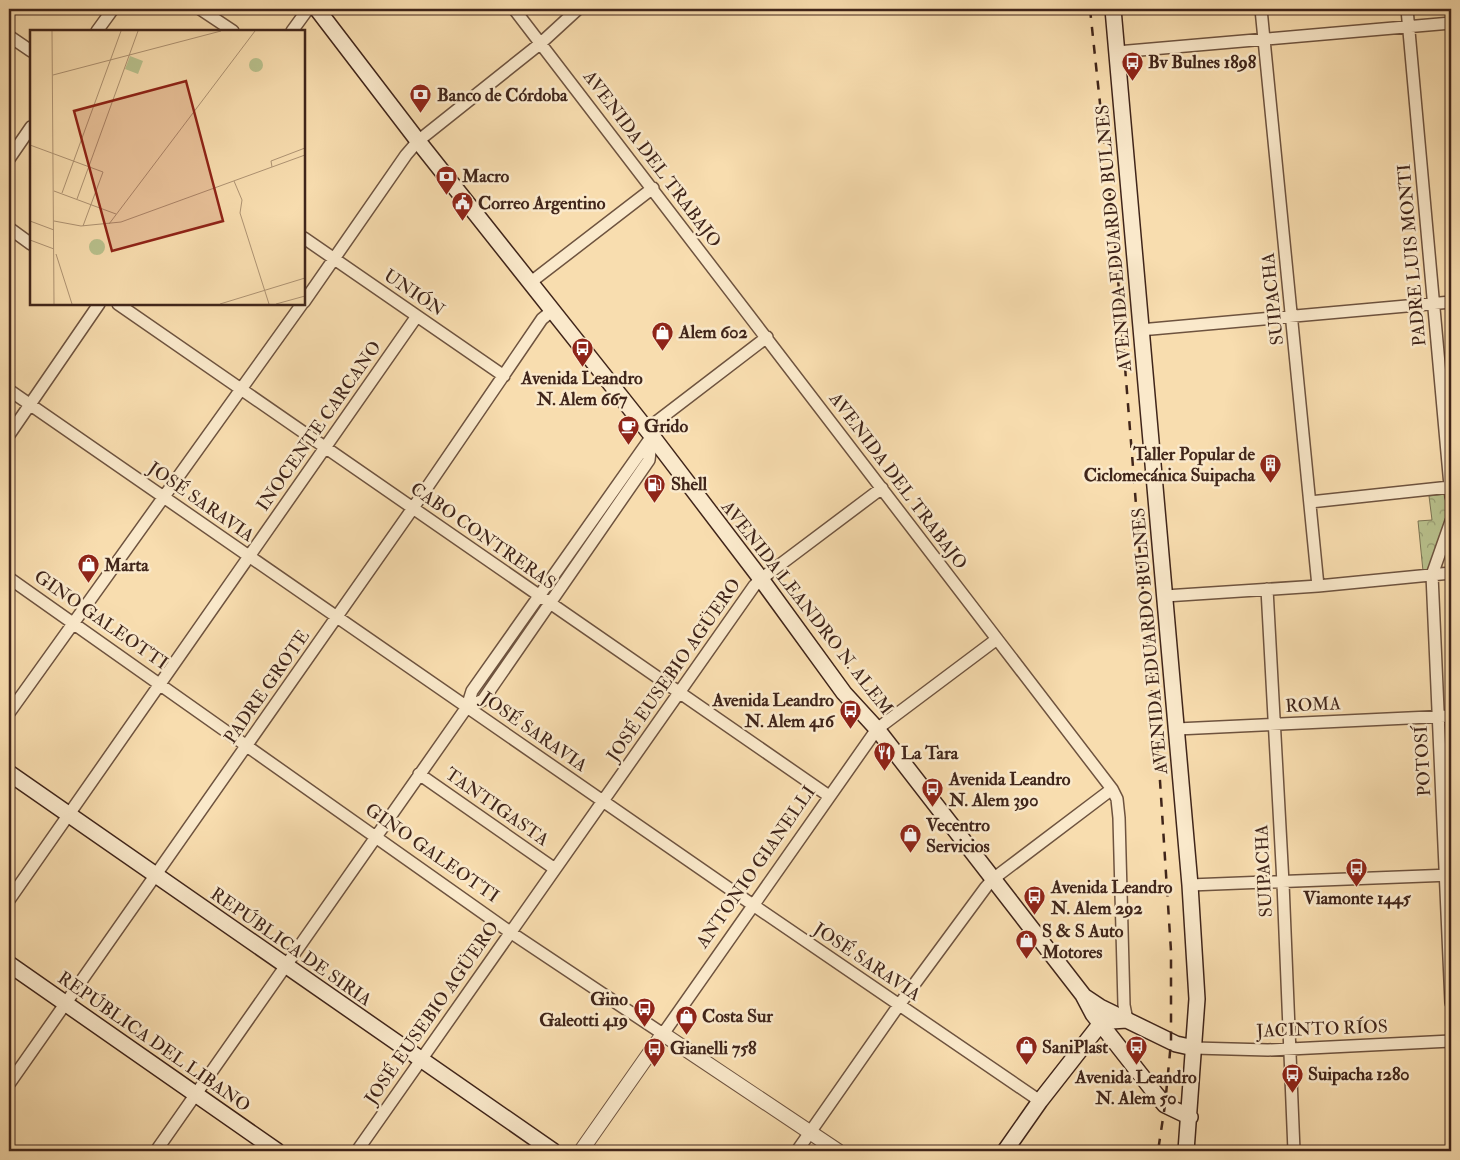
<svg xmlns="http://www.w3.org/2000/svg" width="1460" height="1160" font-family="'IM FELL Double Pica',serif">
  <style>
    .park { fill: url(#park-crowns); stroke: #7c7454 }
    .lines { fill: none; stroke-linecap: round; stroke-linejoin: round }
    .minor-casing { stroke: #6e533f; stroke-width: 14 }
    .tertiary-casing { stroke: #6e533f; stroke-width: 16 }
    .secondary-casing { stroke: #40251a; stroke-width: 18 }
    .minor { stroke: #fae9cb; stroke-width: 11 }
    .tertiary { stroke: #fae9cb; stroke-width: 14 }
    .secondary { stroke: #fae9cb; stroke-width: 15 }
    .rail { stroke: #40251a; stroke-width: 2.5; stroke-dasharray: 9 9; stroke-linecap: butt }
    .labels { text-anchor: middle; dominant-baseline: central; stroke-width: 5; stroke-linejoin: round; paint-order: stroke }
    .poi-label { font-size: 18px; font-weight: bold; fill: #40251a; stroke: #fae9cb; text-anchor: start }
    .street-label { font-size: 18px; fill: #40251a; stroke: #fae9cb }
    .inset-road { fill: none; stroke: #ae9373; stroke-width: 1 }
    .view { fill: #8f2418; fill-opacity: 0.15; stroke: #8f2418; stroke-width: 2.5 }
    .inset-edge { fill: none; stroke: #40251a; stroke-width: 2.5 }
  </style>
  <defs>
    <pattern id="park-crowns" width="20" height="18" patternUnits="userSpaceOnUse" patternTransform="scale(1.25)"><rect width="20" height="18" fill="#b9c28e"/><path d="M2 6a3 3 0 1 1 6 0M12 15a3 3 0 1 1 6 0" fill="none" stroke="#989d73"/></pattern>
  </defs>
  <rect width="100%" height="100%" fill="#f8ddaf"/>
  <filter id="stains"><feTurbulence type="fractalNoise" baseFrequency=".004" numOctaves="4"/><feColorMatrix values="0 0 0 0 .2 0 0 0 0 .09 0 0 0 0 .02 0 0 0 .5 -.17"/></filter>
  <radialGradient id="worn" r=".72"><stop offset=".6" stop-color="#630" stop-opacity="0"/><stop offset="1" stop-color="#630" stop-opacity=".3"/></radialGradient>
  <path class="park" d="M1447 494C1459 508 1437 554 1431 570L1423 571 1418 521 1432 520 1429 496Z"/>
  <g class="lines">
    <defs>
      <path id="minor" d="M200 9 233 31
        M514 9 1112 789 1117 799 1119 818 1124 1005 1127 1020
        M1261 9 1318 586
        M1407 9 1451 497
        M97 31 113 9
        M292 31 308 9
        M9 36 31 51
        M1117 52 1451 23
        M9 159 31 127
        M9 228 31 244
        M304 238 504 376
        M531 282 653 188
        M304 302 406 155 418 141 541 43 578 9
        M118 304 829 796
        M1140 330 1451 302
        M9 390 753 905 1040 1101
        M9 435 99 304
        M1310 502 1450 487
        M1451 521 1432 575 1451 1003
        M9 578 510 932 663 1034 877 729 997 639
        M1267 589 1283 883 1294 1151
        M1165 596 1318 586 1451 573
        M467 707 483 700 649 460 652 436 656 422 767 337
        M9 713 302 304
        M1177 729 1451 716
        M419 774 555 869
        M1190 885 1451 875
        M9 900 417 316
        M1194 1048 1268 1050 1451 1041
        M9 1084 413 508 542 319 553 310
        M156 1151 467 707 472 691 652 436
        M357 1151 754 586 761 579 882 488
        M797 1151 899 1005 986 887 993 879 1112 789"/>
      <path id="tertiary" d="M581 1151 663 1034 838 1151"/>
      <path id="secondary" d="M317 9 418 141 652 436 761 579 844 693 877 729 1083 995 1093 1014 1155 1093 1165 1105 1190 1117
        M1113 9 1190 885 1197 999 1186 1151
        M9 773 553 1151
        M9 964 277 1151
        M1085 997 1100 1007 1176 1044 1194 1048
        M1005 1151 1040 1101 1098 1027 1111 1021 1127 1020"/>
    </defs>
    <use href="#minor" class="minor-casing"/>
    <use href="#tertiary" class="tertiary-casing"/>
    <use href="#secondary" class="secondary-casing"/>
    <use href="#minor" class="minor"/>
    <use href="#tertiary" class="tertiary"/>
    <use href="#secondary" class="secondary"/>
    <path class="rail" d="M1090 9 1116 254 1142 580 1160 781 1171 951V1042L1165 1105 1158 1151"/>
  </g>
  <defs>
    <symbol id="bus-pin" viewBox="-11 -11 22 30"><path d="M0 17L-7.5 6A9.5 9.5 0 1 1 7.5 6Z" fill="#8f2418" stroke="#fae9cb"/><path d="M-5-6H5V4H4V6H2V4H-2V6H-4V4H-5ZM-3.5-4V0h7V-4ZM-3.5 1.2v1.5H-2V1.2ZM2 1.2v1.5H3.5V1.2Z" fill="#fff"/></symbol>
    <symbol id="bank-pin" viewBox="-11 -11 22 30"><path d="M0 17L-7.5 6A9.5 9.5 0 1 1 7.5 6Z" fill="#8f2418" stroke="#fae9cb"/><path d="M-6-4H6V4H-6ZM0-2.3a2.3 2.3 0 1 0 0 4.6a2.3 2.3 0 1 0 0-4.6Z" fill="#fff"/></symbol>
    <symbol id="civic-pin" viewBox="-11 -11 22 30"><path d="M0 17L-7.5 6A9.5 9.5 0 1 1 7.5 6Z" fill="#8f2418" stroke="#fae9cb"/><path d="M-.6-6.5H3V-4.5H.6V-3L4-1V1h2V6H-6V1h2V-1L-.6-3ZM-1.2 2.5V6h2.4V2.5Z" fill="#fff"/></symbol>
    <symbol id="shop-pin" viewBox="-11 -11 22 30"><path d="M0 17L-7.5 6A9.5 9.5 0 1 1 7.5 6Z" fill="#8f2418" stroke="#fae9cb"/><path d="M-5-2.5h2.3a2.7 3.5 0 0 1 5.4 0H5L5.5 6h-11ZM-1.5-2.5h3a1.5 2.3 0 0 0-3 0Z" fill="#fff"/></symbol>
    <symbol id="cafe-pin" viewBox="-11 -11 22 30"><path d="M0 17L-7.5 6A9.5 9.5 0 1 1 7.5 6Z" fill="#8f2418" stroke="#fae9cb"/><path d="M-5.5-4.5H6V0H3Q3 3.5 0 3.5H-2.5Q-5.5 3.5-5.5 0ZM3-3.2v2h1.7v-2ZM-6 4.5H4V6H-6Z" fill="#fff"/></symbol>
    <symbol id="building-pin" viewBox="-11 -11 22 30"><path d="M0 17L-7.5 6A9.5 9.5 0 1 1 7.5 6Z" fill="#8f2418" stroke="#fae9cb"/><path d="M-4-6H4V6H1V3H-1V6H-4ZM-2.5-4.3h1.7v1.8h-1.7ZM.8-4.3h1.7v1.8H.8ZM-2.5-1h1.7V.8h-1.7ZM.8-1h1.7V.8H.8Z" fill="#fff"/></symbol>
    <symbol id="fuel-pin" viewBox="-11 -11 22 30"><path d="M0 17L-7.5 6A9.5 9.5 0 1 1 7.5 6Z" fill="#8f2418" stroke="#fae9cb"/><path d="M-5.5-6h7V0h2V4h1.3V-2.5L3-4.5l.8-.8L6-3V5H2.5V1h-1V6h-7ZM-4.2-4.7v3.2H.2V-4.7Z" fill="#fff"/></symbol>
    <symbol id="restaurant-pin" viewBox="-11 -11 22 30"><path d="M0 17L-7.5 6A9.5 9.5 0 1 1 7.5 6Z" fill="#8f2418" stroke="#fae9cb"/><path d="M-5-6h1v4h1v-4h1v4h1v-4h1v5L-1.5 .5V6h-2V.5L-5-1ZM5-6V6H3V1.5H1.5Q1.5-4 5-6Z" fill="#fff"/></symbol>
  </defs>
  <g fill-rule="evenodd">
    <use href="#bus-pin" x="1120" y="50" width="25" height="34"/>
    <use href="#bank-pin" x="408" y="82" width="25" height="34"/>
    <use href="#bank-pin" x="434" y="164" width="25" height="34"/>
    <use href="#civic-pin" x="450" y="190" width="25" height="34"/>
    <use href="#shop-pin" x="650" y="320" width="25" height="34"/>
    <use href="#bus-pin" x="570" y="336" width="25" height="34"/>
    <use href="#cafe-pin" x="616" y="414" width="25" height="34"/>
    <use href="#building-pin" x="1258" y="452" width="25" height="34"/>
    <use href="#fuel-pin" x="642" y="472" width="25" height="34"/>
    <use href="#shop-pin" x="76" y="552" width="25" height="34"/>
    <use href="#bus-pin" x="838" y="698" width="25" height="34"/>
    <use href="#restaurant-pin" x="872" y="740" width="25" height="34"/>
    <use href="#bus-pin" x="920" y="776" width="25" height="34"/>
    <use href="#shop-pin" x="898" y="822" width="25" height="34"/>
    <use href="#bus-pin" x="1344" y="856" width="25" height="34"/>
    <use href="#bus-pin" x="1022" y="884" width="25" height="34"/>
    <use href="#shop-pin" x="1014" y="928" width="25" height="34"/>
    <use href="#bus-pin" x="632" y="996" width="25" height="34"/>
    <use href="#shop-pin" x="674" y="1004" width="25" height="34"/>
    <use href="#shop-pin" x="1014" y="1034" width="25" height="34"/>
    <use href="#bus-pin" x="1124" y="1034" width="25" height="34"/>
    <use href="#bus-pin" x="642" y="1036" width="25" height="34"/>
    <use href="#bus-pin" x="1280" y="1062" width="25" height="34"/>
  </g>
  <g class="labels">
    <g class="poi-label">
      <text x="1148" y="62">Bv Bulnes 1898</text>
      <text x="437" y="95">Banco de Córdoba</text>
      <text x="462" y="176">Macro</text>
      <text x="478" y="203">Correo Argentino</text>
      <text x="679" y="332">Alem 602</text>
      <text x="582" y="378" text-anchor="middle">Avenida Leandro<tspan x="582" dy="21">N. Alem 667</tspan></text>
      <text x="644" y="426">Grido</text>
      <text x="1255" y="454" text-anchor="end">Taller Popular de<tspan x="1255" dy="21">Ciclomecánica Suipacha</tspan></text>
      <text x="671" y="484">Shell</text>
      <text x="104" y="565">Marta</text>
      <text x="834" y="700" text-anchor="end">Avenida Leandro<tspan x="834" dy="21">N. Alem 416</tspan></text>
      <text x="901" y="753">La Tara</text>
      <text x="949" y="779">Avenida Leandro<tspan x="949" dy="21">N. Alem 390</tspan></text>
      <text x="926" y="825">Vecentro<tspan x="926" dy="21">Servicios</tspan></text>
      <text x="1051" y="887">Avenida Leandro<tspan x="1051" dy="21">N. Alem 292</tspan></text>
      <text x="1357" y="898" text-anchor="middle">Viamonte 1445</text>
      <text x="1042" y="931">S &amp; S Auto<tspan x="1042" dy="21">Motores</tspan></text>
      <text x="628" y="999" text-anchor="end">Gino<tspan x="628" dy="21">Galeotti 419</tspan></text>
      <text x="702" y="1016">Costa Sur</text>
      <text x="1042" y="1047">SaniPlast</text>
      <text x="670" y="1048">Gianelli 758</text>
      <text x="1308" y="1074">Suipacha 1280</text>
      <text x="1136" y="1077" text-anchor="middle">Avenida Leandro<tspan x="1136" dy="21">N. Alem 50</tspan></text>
    </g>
    <g class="street-label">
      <text transform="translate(652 159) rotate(53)">AVENIDA DEL TRABAJO</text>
      <text transform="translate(1114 238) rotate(-95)">AVENIDA EDUARDO BULNES</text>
      <text transform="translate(1412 255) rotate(-95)">PADRE LUIS MONTI</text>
      <text transform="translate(414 293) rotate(34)">UNIÓN</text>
      <text transform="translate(1273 299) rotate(-96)">SUIPACHA</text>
      <text transform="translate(319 426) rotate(-55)">INOCENTE CARCANO</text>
      <text transform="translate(898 481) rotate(53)">AVENIDA DEL TRABAJO</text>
      <text transform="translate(201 502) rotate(35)">JOSÉ SARAVIA</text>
      <text transform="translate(483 536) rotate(35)">CABO CONTRERAS</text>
      <text transform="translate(807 608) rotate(52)">AVENIDA LEANDRO N. ALEM</text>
      <text transform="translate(101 620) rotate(35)">GINO GALEOTTI</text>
      <text transform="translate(1150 641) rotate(-95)">AVENIDA EDUARDO BULNES</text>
      <text transform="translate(674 670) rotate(-55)">JOSÉ EUSEBIO AGÜERO</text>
      <text transform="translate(267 687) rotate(-55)">PADRE GROTE</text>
      <text transform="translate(1313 705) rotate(-3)">ROMA</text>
      <text transform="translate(534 732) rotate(35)">JOSÉ SARAVIA</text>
      <text transform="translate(1423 761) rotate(-93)">POTOSÍ</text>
      <text transform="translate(497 807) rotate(35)">TANTIGASTA</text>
      <text transform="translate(432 853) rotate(35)">GINO GALEOTTI</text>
      <text transform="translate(756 867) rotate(-55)">ANTONIO GIANELLI</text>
      <text transform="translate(1264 871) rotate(-93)">SUIPACHA</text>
      <text transform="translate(291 947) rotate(35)">REPÚBLICA DE SIRIA</text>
      <text transform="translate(867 962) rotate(34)">JOSÉ SARAVIA</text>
      <text transform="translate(432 1013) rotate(-55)">JOSÉ EUSEBIO AGÜERO</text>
      <text transform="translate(1322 1029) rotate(-2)">JACINTO RÍOS</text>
      <text transform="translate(154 1042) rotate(35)">REPÚBLICA DEL LIBANO</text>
    </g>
  </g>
  <g transform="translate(30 30)">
    <rect width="275" height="275" fill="#f8ddaf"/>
    <path d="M100 26 113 31 108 44 95 39ZM219 35a7 7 0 1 1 14 0a7 7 0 1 1-14 0ZM59 217a8 8 0 1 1 16 0a8 8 0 1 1-16 0Z" fill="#b9c28e"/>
    <path class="inset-road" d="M22 1 24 274M23 45 191 1M0 115 73 142 53 196M242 137 241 131 275 118M204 151 212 170 210 183 239 274M24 161 86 184M32 163 91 1M47 169 108 1M0 191 24 200M24 191 51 196 91 192 275 125M79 194 225 1M0 210 24 219M26 224 42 274M190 274 275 248M246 274 275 266"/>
    <path class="view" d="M156 51 193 191 82 221 44 81Z"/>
    <rect width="275" height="275" class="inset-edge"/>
  </g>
  <rect width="1460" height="1160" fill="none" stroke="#f8ddaf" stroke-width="30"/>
  <rect x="10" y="10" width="1440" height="1140" fill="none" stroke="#40251a" stroke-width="2.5"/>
  <rect x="15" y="15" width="1430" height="1130" fill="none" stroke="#40251a"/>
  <rect width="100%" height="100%" filter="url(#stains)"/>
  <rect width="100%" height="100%" fill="url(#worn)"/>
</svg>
